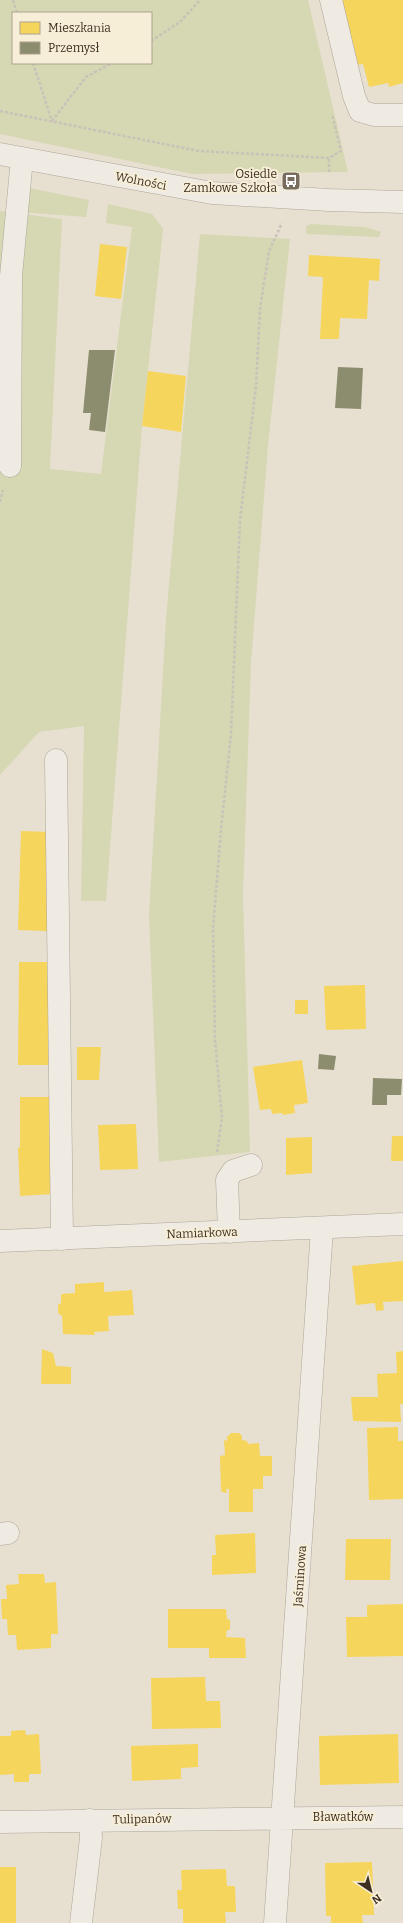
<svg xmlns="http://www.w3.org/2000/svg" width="403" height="1923" font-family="Bitter,serif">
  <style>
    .green { fill: #d6d7b3; fill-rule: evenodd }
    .homes { fill: #f6d55c }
    .industry { fill: #8c8c6e }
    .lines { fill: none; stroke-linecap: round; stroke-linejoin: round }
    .minor-casing { stroke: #ada599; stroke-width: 23 }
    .path { stroke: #c8c2b9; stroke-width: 2.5; stroke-dasharray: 3 2; stroke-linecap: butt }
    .minor { stroke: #efebe3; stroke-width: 22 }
    .labels { text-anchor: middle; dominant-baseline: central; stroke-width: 4; stroke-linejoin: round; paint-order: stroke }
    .poi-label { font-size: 12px; fill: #3d2e20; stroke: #f7eed8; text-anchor: end }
    .street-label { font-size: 12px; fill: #3d2e20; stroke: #f7eed8 }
  </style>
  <rect width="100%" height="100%" fill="#e7e0d1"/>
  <path class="green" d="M0 0H308L348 172 192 174 0 134ZM13 13H151V63H13Z
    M24 187 89 200 86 217 19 212Z
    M108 204 152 214 164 230H163L142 426 106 901H81L84 726 39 732 0 775V211L62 219 50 469 101 474 132 227 106 223Z
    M311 224 365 227 381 232 379 237 306 234V226Z
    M200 234 290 239 268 446 251 663 243 894 250 1152 159 1162 149 915 166 619Z"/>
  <path class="homes" d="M342 0H403V83L389 87 388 83 369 87 363 64 357 65Z
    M100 244 127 247 121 299 95 296Z
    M309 255 380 259 379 281 369 280 367 319 340 318 339 339H320L323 277 308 276Z
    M148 371 186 376 181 432 142 426Z
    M21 831 53 832 47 931 18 930Z
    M19 962H52L50 1065H18Z
    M365 985 366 1029 326 1030 324 986Z
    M295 1000H308V1014H295Z
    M77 1047H101L99 1080H77Z
    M302 1060 308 1103 294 1105 295 1113 283 1115 282 1113 272 1114 271 1109 260 1110 253 1067Z
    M20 1097H51L53 1194 20 1196 18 1148 20 1147Z
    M136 1124 138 1169 100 1170 98 1125Z
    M392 1136H403V1161H391Z
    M312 1137V1173L286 1175V1138Z
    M403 1261V1301L383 1302 384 1310 376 1311 375 1303 356 1305 352 1266Z
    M104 1282V1292L132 1290 134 1315 108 1316 109 1331 94 1332 95 1335 63 1334 62 1316 58 1313V1305L61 1303V1294L75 1293V1284Z
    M42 1349 53 1353 56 1366 71 1367V1384H41Z
    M403 1351V1404H400L401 1422 353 1421 351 1397H378L377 1374 397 1373 396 1352Z
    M398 1427V1441H403V1499L369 1500 367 1428Z
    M231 1433H239L242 1436V1440L247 1441 248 1444 259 1443 260 1456H272V1476H263V1489H253V1512H229V1489H226L227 1493 222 1492 221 1490 220 1456 225 1455 224 1440 227 1441V1437Z
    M255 1533 256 1573 212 1575V1555H216L215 1535Z
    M346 1539H391L390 1580H345Z
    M18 1574H44L45 1583 56 1582 58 1634H51V1648L17 1650 16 1635H8L7 1619H2L1 1599H7L6 1585 19 1584Z
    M403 1604V1656L347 1657 346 1617H367V1605Z
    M168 1609H226L227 1619 230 1620V1630H227L226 1637 245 1638 246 1658H209V1648H168Z
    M205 1677 206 1701H220L221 1728 152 1729 151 1678Z
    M25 1730 26 1735 39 1734 41 1774H29V1782H14V1774L0 1775V1736H11V1731Z
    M398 1734 399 1783 320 1785 319 1736Z
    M198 1744V1767L181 1768V1779L132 1781 131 1746Z
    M372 1862 374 1915H362L363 1923H331V1916H326L325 1863Z
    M0 1867H16V1923H0Z
    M226 1869 227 1886H235L236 1912H225L226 1923H183V1909H178L177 1890H182L181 1870Z"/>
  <path class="industry" d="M89 350H115L105 432 89 430 91 413H83Z
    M338 367 363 368 361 409 335 408Z
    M319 1054 336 1056 334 1070 318 1069Z
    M373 1078 402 1079 401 1095H387V1105H372Z"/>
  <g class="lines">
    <defs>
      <path id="minor" d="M331 0 354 96 360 111 374 115H403
        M0 154 212 193 329 200 403 202
        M10 466 11 276 22 158
        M56 760 62 1239
        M229 1232 227 1180 233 1171 251 1165
        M0 1241 403 1224
        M0 1534 8 1533
        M0 1822 403 1817
        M81 1923 91 1838 90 1820
        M275 1923 322 1229"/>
    </defs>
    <use href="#minor" class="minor-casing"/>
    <path class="path" d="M13 0 17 13
      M151 41 180 22 200 0
      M33 63 52 121
      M0 111 199 151 329 158 341 151 332 114
      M52 121 86 77 112 63
      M329 172V158
      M0 502 3 490
      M217 1152 222 1117 215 1040 213 928 221 830 231 734 240 520 256 386 260 309 269 251 282 223"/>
    <use href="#minor" class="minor"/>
  </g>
  <defs>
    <symbol id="bus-square" viewBox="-11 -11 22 22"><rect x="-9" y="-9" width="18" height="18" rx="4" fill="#786c5e" stroke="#f7eed8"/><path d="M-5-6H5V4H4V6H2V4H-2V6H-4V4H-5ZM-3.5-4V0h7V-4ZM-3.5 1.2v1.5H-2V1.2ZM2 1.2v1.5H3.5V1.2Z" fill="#fff"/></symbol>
  </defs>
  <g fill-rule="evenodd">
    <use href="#bus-square" x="280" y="170" width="22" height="22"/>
  </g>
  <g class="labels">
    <g class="poi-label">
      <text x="277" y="174">Osiedle<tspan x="277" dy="14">Zamkowe Szkoła</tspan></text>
    </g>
    <g class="street-label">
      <text transform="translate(141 181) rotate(11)">Wolności</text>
      <text transform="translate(202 1233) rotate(-2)">Namiarkowa</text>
      <text transform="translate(300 1576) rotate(-86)">Jaśminowa</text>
      <text x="343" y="1817">Bławatków</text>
      <text transform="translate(142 1819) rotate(-1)">Tulipanów</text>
    </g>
  </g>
  <rect x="12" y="12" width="140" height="52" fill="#f7eed8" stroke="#ada18e"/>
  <rect x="20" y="22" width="20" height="12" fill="#f6d55c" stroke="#ada18e"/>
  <text x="48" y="32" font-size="12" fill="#3d2e20">Mieszkania</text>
  <rect x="20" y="42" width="20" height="12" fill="#8c8c6e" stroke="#ada18e"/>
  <text x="48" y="52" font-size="12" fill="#3d2e20">Przemysł</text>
  <g transform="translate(371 1891) rotate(145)" stroke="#f7eed8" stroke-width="3" paint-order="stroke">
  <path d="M0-3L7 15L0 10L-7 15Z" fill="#3d2e20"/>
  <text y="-6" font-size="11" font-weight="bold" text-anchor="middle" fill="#3d2e20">N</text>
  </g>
</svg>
